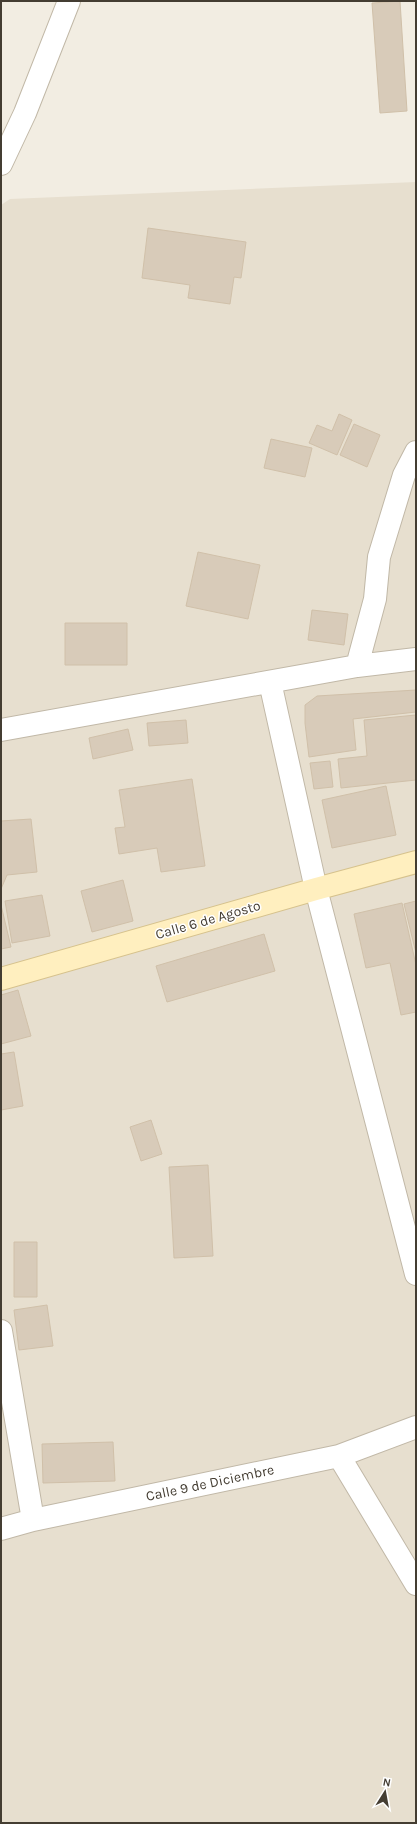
<svg xmlns="http://www.w3.org/2000/svg" width="417" height="1824" font-family="Karla,sans-serif">
  <style>
    .residential { fill: #e7dfcf }
    .building { fill: #d8cbb9; stroke: #d0c0a9 }
    .lines { fill: none; stroke-linecap: round; stroke-linejoin: round }
    .minor-casing { stroke: #c1b8a7; stroke-width: 24 }
    .secondary-casing { stroke: #d6c28d; stroke-width: 24 }
    .minor { stroke: #fff; stroke-width: 22 }
    .secondary { stroke: #ffefbf; stroke-width: 22 }
    .labels { text-anchor: middle; dominant-baseline: central; stroke-width: 3; stroke-linejoin: round; paint-order: stroke }
    .street-label { font-size: 14px; fill: #443d32; stroke: #fff }
  </style>
  <rect width="100%" height="100%" fill="#f2ede2"/>
  <path class="residential" d="M416 182V1823H1V205L10 199Z"/>
  <path class="building" d="M400 1 407 111 380 113 372 3Z
    M148 228 246 242 241 278 234 277 230 304 188 298 190 285 142 278Z
    M339 414 352 420 337 455 309 443 317 425 332 431Z
    M354 424 380 435 367 467 340 455Z
    M271 439 312 448 305 477 264 468Z
    M198 552 260 565 248 619 186 606Z
    M312 610 348 614 344 645 308 640Z
    M65 623H127V665H65Z
    M416 690V712L353 719 356 750 309 757 305 723V705L317 696Z
    M416 715V780L341 788 338 759 367 756 364 720Z
    M186 720 188 743 149 746 147 723Z
    M128 729 133 750 93 759 89 738Z
    M330 761 333 787 314 789 310 763Z
    M192 779 205 866 161 872 157 848 119 854 115 828 125 827 119 790Z
    M386 786 396 835 332 848 322 800Z
    M31 819 37 872 7 875 1 889V821Z
    M123 880 133 921 92 932 81 891Z
    M42 895 50 936 12 943 5 901Z
    M416 901V953L404 904Z
    M402 903 416 965V1012L401 1015 390 963 366 968 354 914Z
    M1 905 11 947 1 949Z
    M264 934 275 971 167 1002 156 966Z
    M18 990 31 1036 1 1044V995Z
    M14 1052 23 1106 1 1110V1054Z
    M151 1120 162 1154 141 1161 130 1127Z
    M208 1165 213 1256 174 1258 169 1167Z
    M14 1242H37V1297H14Z
    M47 1305 53 1346 19 1350 14 1310Z
    M113 1442 115 1481 43 1483 42 1444Z"/>
  <g class="lines">
    <defs>
      <path id="minor" d="M1 164 25 113 69 1
        M357 666 375 599 379 557 404 475 416 452
        M270 682 316 889 416 1274
        M1 730 357 666 416 659
        M1 1331 33 1520
        M339 1456 416 1584
        M1 1529 33 1520 339 1456 416 1427"/>
      <path id="secondary" d="M1 979 316 889 416 862"/>
    </defs>
    <use href="#minor" class="minor-casing"/>
    <use href="#secondary" class="secondary-casing"/>
    <use href="#minor" class="minor"/>
    <use href="#secondary" class="secondary"/>
  </g>
  <g class="labels">
    <g class="street-label">
      <text transform="translate(208 920) rotate(-16)">Calle 6 de Agosto</text>
      <text transform="translate(210 1483) rotate(-12)">Calle 9 de Diciembre</text>
    </g>
  </g>
  <rect width="417" height="1824" fill="none" stroke="#443d32" stroke-width="4"/>
  <g transform="translate(385 1792) rotate(11)" stroke="#ffffff" stroke-width="3" paint-order="stroke">
  <path d="M0-3L7 15L0 10L-7 15Z" fill="#443d32"/>
  <text y="-6" font-size="11" font-weight="bold" text-anchor="middle" fill="#443d32">N</text>
  </g>
</svg>
